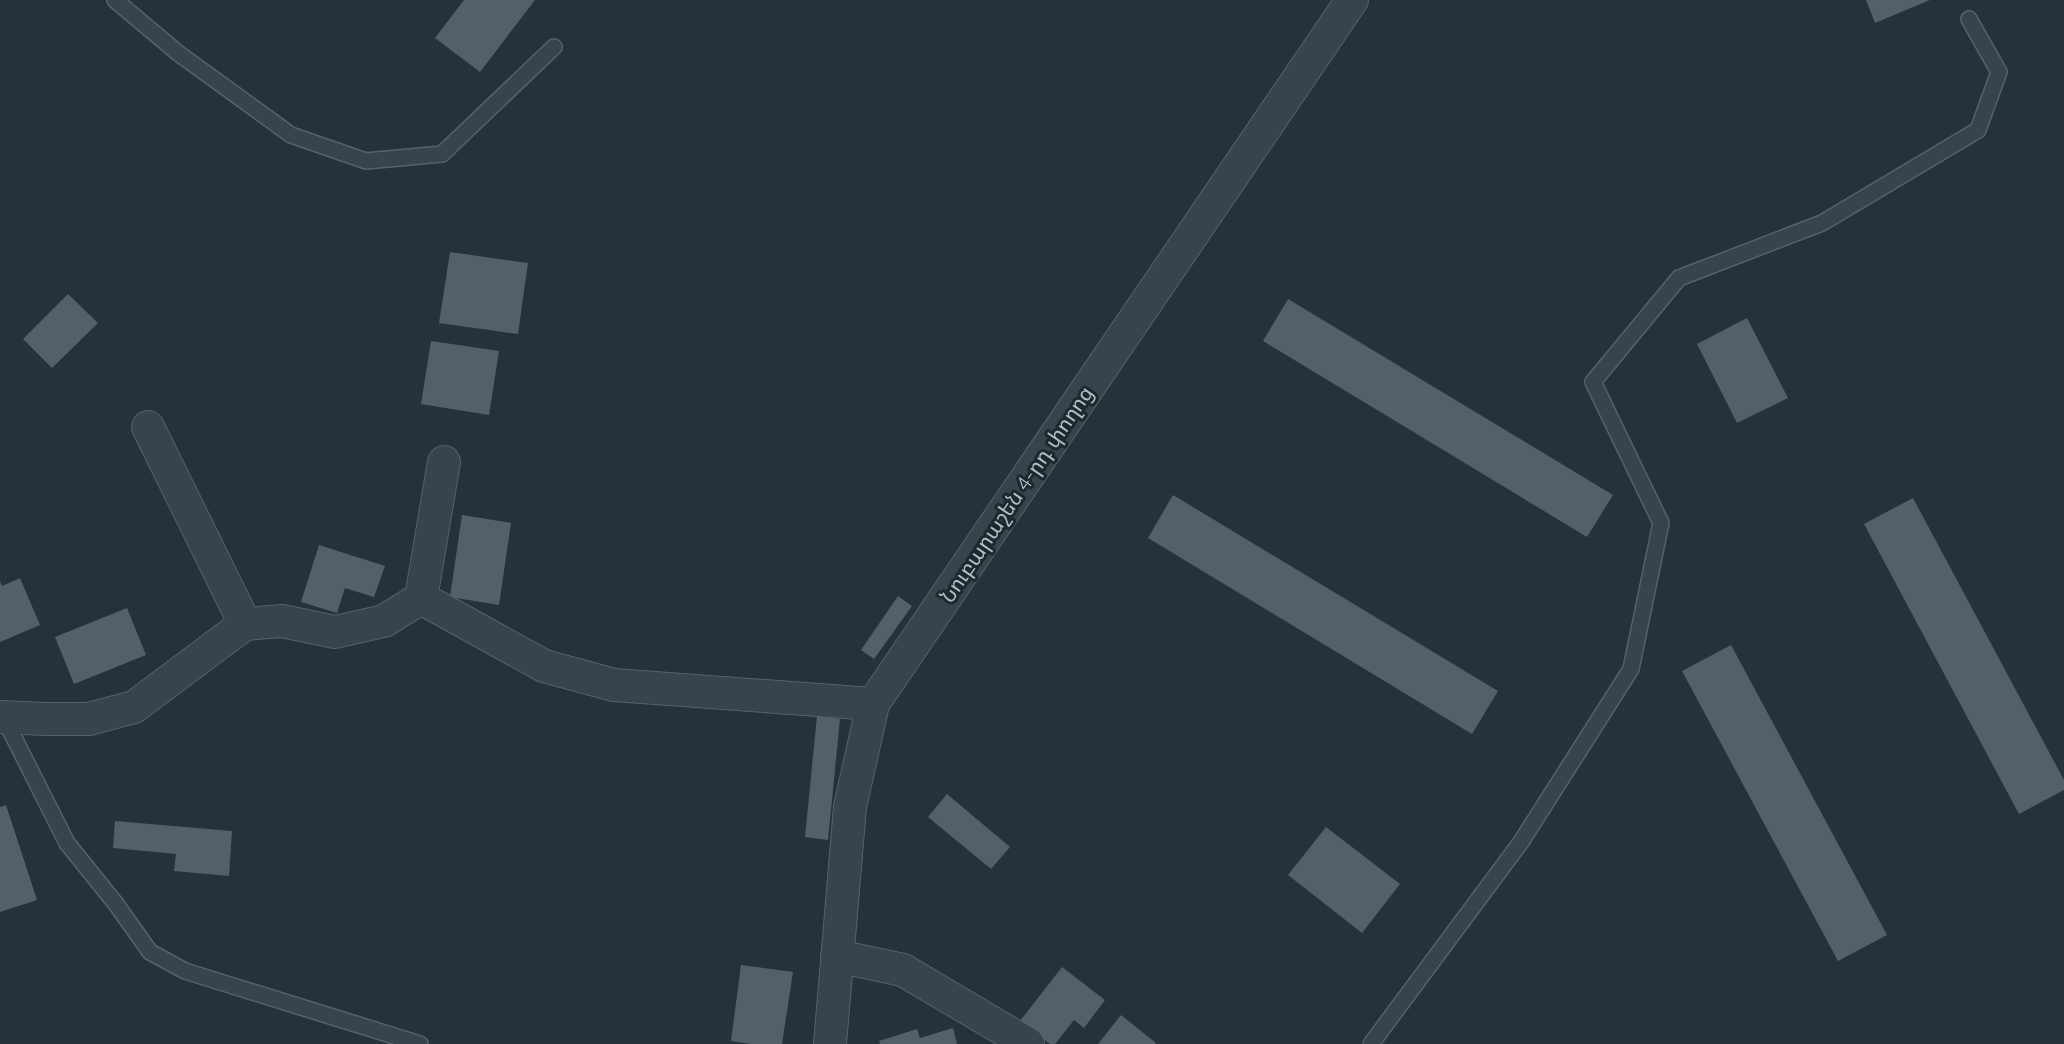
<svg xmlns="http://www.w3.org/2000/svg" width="2064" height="1044" font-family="Quicksand,'Noto Sans Armenian',sans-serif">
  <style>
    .building { fill: #53606a }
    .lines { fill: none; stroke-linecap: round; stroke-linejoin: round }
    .lane-casing { stroke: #576168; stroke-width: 18 }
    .street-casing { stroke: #576168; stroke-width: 34 }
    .lane { stroke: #39434b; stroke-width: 15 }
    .street { stroke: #39434b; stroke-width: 32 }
    .labels { text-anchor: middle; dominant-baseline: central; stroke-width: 6; stroke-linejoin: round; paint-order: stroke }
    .street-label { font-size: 21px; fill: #b5bec6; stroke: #1e282f }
  </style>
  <rect width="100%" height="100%" fill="#26323a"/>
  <path class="building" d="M464 0H535L480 72 435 38Z
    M1866 0H1930L1875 23Z
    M450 252 528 263 518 334 439 323Z
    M68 294 98 323 52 368 23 339Z
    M1288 299 1613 495 1587 537 1263 341Z
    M1747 318 1788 398 1737 423 1697 344Z
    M431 341 499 351 489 415 421 404Z
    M1173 495 1498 691 1472 734 1148 538Z
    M1913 498 2064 780V790L2019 814 1864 524Z
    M462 515 511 523 499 605 450 597Z
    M319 545 385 566 374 597 345 588 337 613 301 602Z
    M20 578 40 625 0 642V581L2 586Z
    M898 596 912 606 874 659 861 650Z
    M127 608 146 655 74 684 55 637Z
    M1731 645 1887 935 1838 961 1682 671Z
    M817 716 840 719 828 840 805 837Z
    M947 794 1010 847 991 869 928 817Z
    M6 805 37 900 0 912V807Z
    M115 821 232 831 229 876 174 871 176 854 113 848Z
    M1326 827 1400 884 1362 933 1288 875Z
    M741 965 793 972 782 1044H752L731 1041Z
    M1062 967 1105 1000 1084 1028 1074 1020 1055 1044H1050L1020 1021Z
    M1121 1015 1156 1043 1155 1044H1098Z
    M953 1028 957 1044H880L879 1041 917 1029 920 1038Z"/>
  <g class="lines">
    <defs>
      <path id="lane" d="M115 0 178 53 291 135 366 161 442 154 554 47
        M3 716 67 843 116 904 150 952 185 971 420 1044
        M1371 1044 1521 842 1631 669 1661 523 1593 382 1679 278 1822 223 1978 130 1999 72 1969 19"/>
      <path id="street" d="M148 427 245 624
        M421 598 544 666 614 685 873 704
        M0 717 46 719H89L134 707 245 624 282 621 335 632 384 621 421 598 444 462
        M837 956 903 970 1028 1044
        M830 1044 850 807 873 704 1352 0"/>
    </defs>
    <use href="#lane" class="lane-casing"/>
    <use href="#street" class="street-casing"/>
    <use href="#lane" class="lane"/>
    <use href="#street" class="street"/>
  </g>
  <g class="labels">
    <g class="street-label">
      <text transform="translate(1016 494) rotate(-56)">Նուբարաշեն 4-րդ փողոց</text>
    </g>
  </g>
</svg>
